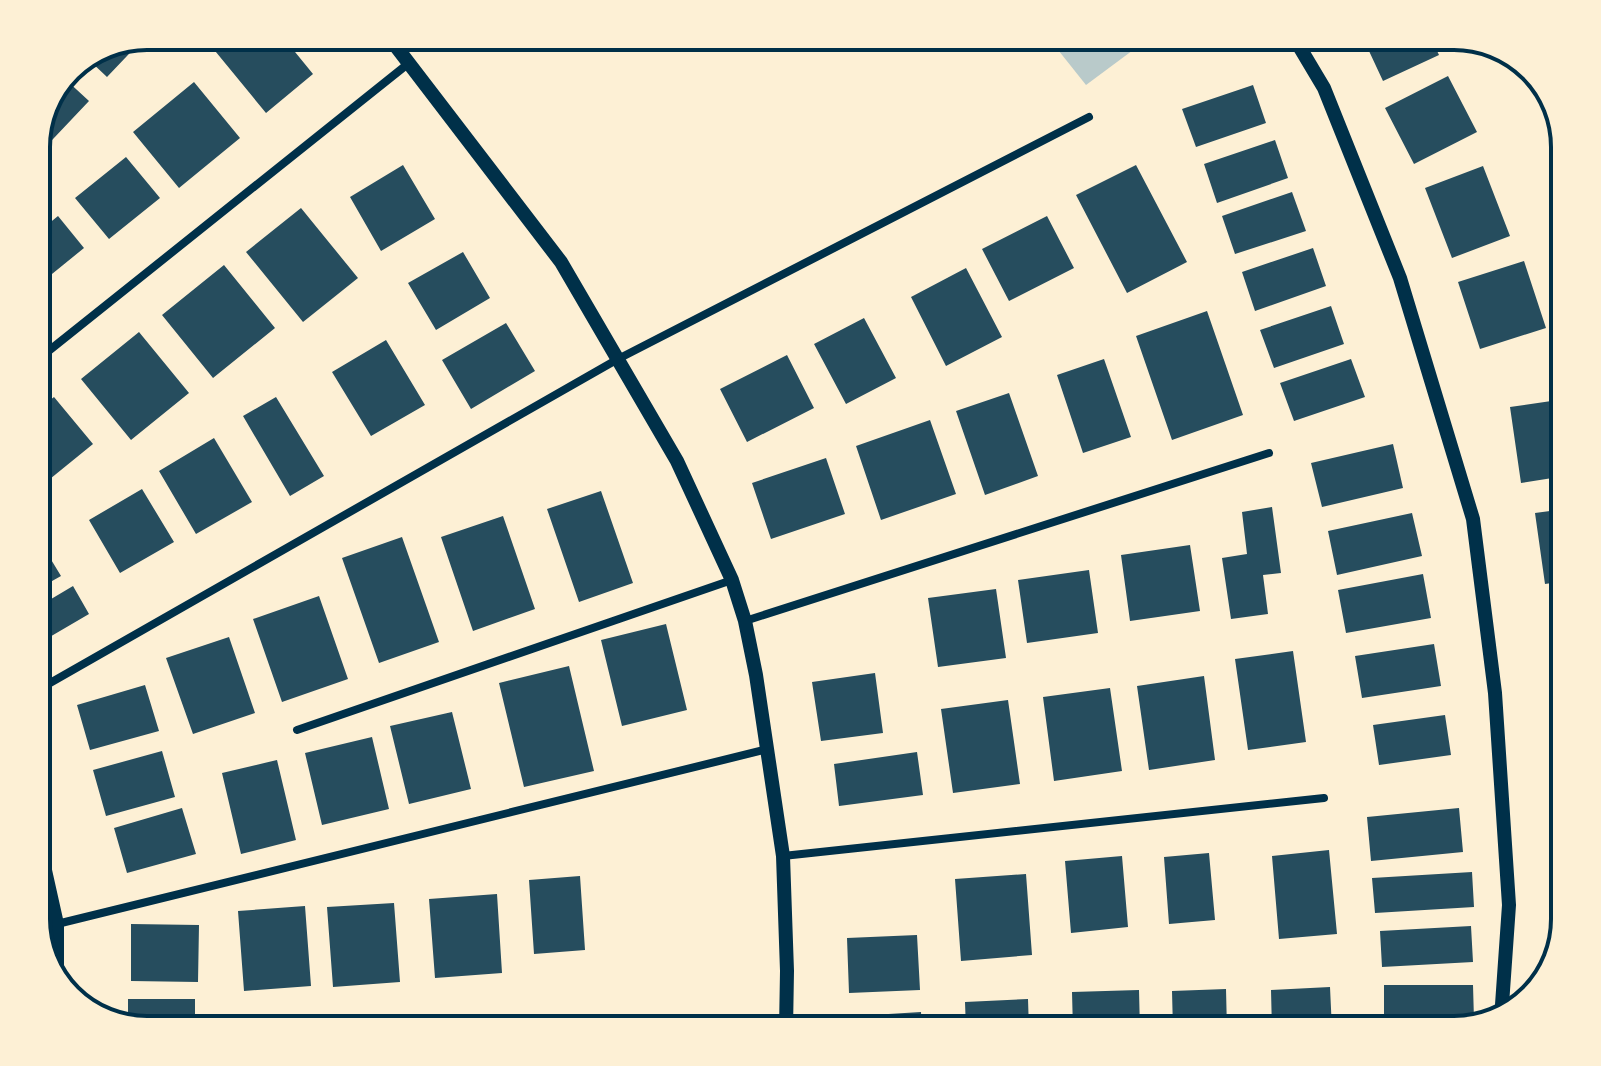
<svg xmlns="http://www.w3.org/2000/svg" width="1601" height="1066" font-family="Ubuntu,sans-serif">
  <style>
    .green { fill: #b9caca }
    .building { fill: #264d5e }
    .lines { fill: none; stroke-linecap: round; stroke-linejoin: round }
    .minor { stroke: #003049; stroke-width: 8 }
    .tertiary { stroke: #003049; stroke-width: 14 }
    .rim { fill: none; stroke: #003049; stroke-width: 4 }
  </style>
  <rect width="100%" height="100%" fill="#fdf0d5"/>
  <path class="green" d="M1047 36H1152L1086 85Z"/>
  <path class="building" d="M146 36 107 77 89 60 135 41Z
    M223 36H282L313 74 266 113 211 46Z
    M1362 36H1430L1439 55 1383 81Z
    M1448 76 1477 132 1414 164 1385 108Z
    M64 78 89 101 36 157V140Z
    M194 82 240 138 179 188 133 132Z
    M1253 85 1266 123 1196 147 1182 109Z
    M1561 130 1565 146V163L1552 134Z
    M1275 140 1288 178 1217 203 1204 164Z
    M126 157 160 198 109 239 75 198Z
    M403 165 435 219 381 251 350 197Z
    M1136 165 1187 262 1127 293 1076 195Z
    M1483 166 1510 236 1452 258 1425 188Z
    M1292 192 1306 231 1235 254 1222 216Z
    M301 208 358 278 303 322 246 252Z
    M58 216 84 248 36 287V234Z
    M1047 216 1074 268 1009 301 982 249Z
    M1313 248 1326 286 1255 311 1242 272Z
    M463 252 490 298 436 330 408 283Z
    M1524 261 1546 328 1480 349 1458 282Z
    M224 265 275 328 213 378 162 315Z
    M966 268 1002 337 946 366 911 297Z
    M1331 306 1344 344 1274 368 1260 330Z
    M1207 311 1243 415 1172 440 1136 336Z
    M864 318 896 378 846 404 814 344Z
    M506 323 535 371 471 409 442 360Z
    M139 332 189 393 131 440 81 379Z
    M386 340 425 405 371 436 332 372Z
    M787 355 814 408 747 442 720 389Z
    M1104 359 1131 437 1083 453 1057 375Z
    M1351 359 1365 397 1294 421 1280 383Z
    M1009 393 1038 476 985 495 956 411Z
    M54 397 93 444 45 483 36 471V411Z
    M276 397 324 476 290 496 243 416Z
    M1565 399V476L1521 483 1510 407Z
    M930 420 956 494 881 520 856 446Z
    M214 438 252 502 196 534 159 471Z
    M1393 444 1403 488 1322 507 1311 463Z
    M826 458 845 514 771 539 752 483Z
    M142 489 174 542 120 573 89 520Z
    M601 491 633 583 579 602 547 509Z
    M1272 507 1281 573 1263 575 1268 614 1231 619 1222 558 1247 554 1242 512Z
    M1565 509V581L1545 584 1535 513Z
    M1412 513 1422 556 1337 575 1328 531Z
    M503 516 535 609 473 631 441 537Z
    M402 537 439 642 379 663 342 558Z
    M1190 545 1200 611 1130 621 1121 555Z
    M44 548 61 576 36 590V552Z
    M1089 570 1098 633 1027 643 1018 580Z
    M1423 574 1431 618 1346 633 1338 590Z
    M73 586 89 614 36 645V608Z
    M996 589 1006 658 938 667 928 598Z
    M319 596 348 679 282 702 253 619Z
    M1565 609V651H1563L1557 610Z
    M666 624 687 710 622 726 601 640Z
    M229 637 255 713 193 734 166 658Z
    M1434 644 1441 686 1362 698 1355 656Z
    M1293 651 1306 742 1248 750 1235 659Z
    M569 666 594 771 524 787 499 683Z
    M875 673 883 733 821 741 812 682Z
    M1204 676 1215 760 1149 770 1137 686Z
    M145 685 159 731 90 750 77 705Z
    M1110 688 1122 771 1054 781 1043 697Z
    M1008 700 1020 784 953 793 941 709Z
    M452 712 471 789 409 804 390 726Z
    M1445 715 1451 755 1379 765 1373 725Z
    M372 737 389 809 322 825 305 753Z
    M162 751 175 797 106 816 93 770Z
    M917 752 923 795 839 806 834 764Z
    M277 760 296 840 241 854 222 773Z
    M182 808 196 854 127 873 114 828Z
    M1459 808 1463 852 1371 861 1367 817Z
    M1329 850 1337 934 1279 939 1272 856Z
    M1209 853 1215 920 1169 924 1164 857Z
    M1122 856 1128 927 1071 933 1065 861Z
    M1472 872 1474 907 1375 913 1372 878Z
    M1026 874 1032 955 961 961 955 879Z
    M580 876 585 950 534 954 529 880Z
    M497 894 502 973 435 978 429 899Z
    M394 903 400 982 333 987 327 907Z
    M305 906 311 986 244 991 238 911Z
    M131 924 199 925 198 982 131 981Z
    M1471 926 1473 962 1382 967 1380 931Z
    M917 935 920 990 849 993 847 938Z
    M1384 985H1473L1474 1020 1384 1021Z
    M1330 987 1332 1030H1272L1271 990Z
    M1226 989 1227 1030H1173L1172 991Z
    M1139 990 1140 1030H1073L1072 992Z
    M128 999H195V1030H147L128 1024Z
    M1028 999 1029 1030H966L965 1002Z
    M921 1012 922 1030H857L856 1016Z"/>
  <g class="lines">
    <path class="minor" d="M36 361 409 63
      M745 621 1269 453
      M36 691 618 359 1089 117
      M297 730 732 580
      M783 856 1324 798
      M57 924 768 749"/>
    <path class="tertiary" d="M388 36 561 262 677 461 732 580 745 621 756 675 783 856 787 971 786 1030
      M1293 36 1324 88 1400 278 1473 519 1495 693 1509 905 1501 1019
      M36 830 57 924V981"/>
  </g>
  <path d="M0 0H1601V1066H0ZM147 50H1454A97 97 0 0 1 1551 147V919A97 97 0 0 1 1454 1016H147A97 97 0 0 1 50 919V147A97 97 0 0 1 147 50Z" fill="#fdf0d5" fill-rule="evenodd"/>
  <path class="rim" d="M147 50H1454A97 97 0 0 1 1551 147V919A97 97 0 0 1 1454 1016H147A97 97 0 0 1 50 919V147A97 97 0 0 1 147 50Z"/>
</svg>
